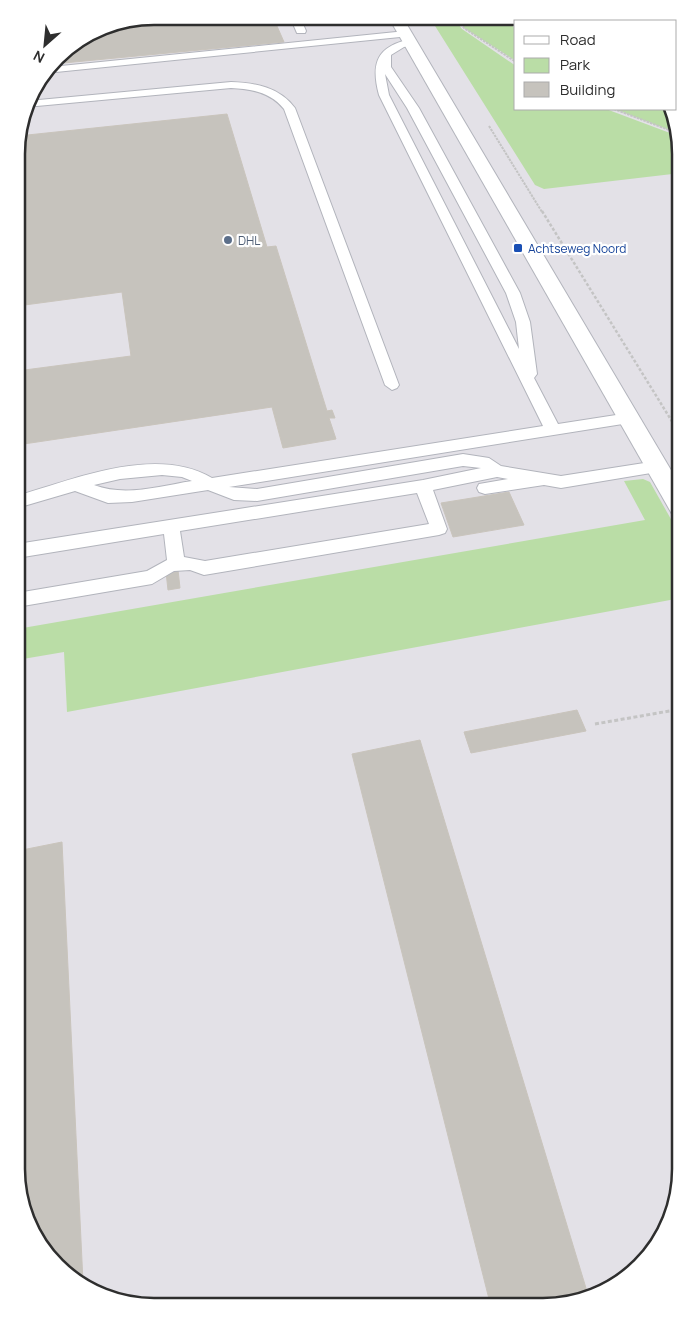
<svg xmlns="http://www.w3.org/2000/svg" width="697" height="1323" font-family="Manrope,sans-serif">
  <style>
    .industrial { fill: #e3e1e7 }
    .green { fill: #badda6 }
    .building { fill: #c6c3bd; stroke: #c9c4bc }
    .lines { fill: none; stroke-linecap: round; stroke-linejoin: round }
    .lane-casing { stroke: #b2b4bc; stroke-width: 2 }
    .secondary-casing { stroke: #b2b4bc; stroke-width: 2 }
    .path-far2 { stroke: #c4c4c4; stroke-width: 2; stroke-dasharray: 2.5 1; stroke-linecap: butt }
    .path-far1 { stroke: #c4c4c4; stroke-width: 2.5; stroke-dasharray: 3 2; stroke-linecap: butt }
    .path { stroke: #c4c4c4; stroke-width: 3; stroke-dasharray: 4 2.5; stroke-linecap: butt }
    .lane { fill: #fff; fill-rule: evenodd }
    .secondary { fill: #fff; fill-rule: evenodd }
    .service-dot { fill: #5c6f8a; stroke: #fff; stroke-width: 2 }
    .transit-dot { fill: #1a4fb4; stroke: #fff; stroke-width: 2 }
    .labels { text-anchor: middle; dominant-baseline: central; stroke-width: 4.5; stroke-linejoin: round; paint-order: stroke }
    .far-service-label { font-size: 12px; fill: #4e5e75; stroke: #fff; text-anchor: start }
    .far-transit-label { font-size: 12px; fill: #164399; stroke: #fff; text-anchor: start }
    .rim { fill: none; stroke: #2e2e2e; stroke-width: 2.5 }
  </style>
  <rect width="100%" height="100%" fill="#ede8e2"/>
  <path class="industrial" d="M154 16 569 19 574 21H516V109L674 110 681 154 680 1178 652 1253 587 1300 543 1307 136 1306 64 1273 23 1213 16 1169 17 137 31 93 63 51 102 27Z"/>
  <path class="green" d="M430 18H454L462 29 516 66V109H606L678 136 681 173 544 189 535 185Z
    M457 18H503L516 29V61L464 28Z
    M614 109H672L677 133Z
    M643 479 650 482 681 537V598L67 712 64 652 17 660V629L645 520 624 481Z"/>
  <path class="building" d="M154 16 273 17 284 42 53 64 63 51 102 27Z
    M227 114 267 247 276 246 327 411 332 410 335 418H329L336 439 283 448 272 407 17 445V371L131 356 122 292 17 306 18 136Z
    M509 492 524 525 453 537 441 503Z
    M178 570 180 588 168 590 166 572Z
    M577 710 586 731 471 753 464 732Z
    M420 740 589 1298 587 1300 543 1307H491L352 754Z
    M62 842 83 1282 64 1273 23 1213 16 1169 17 851Z"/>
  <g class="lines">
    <defs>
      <path id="lane" d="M290 17H300L306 31 305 33H297Z
        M406 31 411 34 410 36 46 73 51 67Z
        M411 39 415 40V44L404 47 391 55V67L419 108 520 293 530 322 537 374 534 378 558 424 629 413 634 414 637 418 634 422 629 423 229 487 257 489 463 454 489 458 501 466 561 476 657 461 663 463 665 467 663 471 561 488 544 485 485 494 479 492 477 488 479 484 508 479 497 477 433 490 447 529 445 533 439 535 204 575 190 570 174 571 152 584 17 607V593L147 571 167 560 164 534 17 558V544L423 480 481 468 463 466 257 501 234 500 208 490 132 502 108 503 75 491 17 508V496C75 479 156 445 212 478L543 426 379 95C370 62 378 46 411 39ZM385 74 407 108 506 293 516 322 519 349 389 95ZM162 475 182 477 192 481C160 486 125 497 94 485L120 479ZM417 493 429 524 205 561 184 557 180 531Z
        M231 82C256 83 279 87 295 108L399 385 397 388 392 390 385 385 284 109C270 92 251 89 231 88L26 107 28 101Z"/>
      <path id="secondary" d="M389 18H403L681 487V517L672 514Z"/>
    </defs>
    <use href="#lane" class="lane-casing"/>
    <use href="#secondary" class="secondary-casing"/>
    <path class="path-far2" d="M457 18 464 28 516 62
      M614 109 677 133
      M489 126 542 212"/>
    <path class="path-far1" d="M542 211 681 436"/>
    <path class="path" d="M595 724 681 709"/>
    <use href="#lane" class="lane"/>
    <use href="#secondary" class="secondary"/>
  </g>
  <circle class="service-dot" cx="228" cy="240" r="5"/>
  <rect class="transit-dot" x="513" y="243" width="10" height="10" rx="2.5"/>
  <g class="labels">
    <g class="far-service-label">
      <text x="238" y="240">DHL</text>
    </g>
    <g class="far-transit-label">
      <text x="528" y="248">Achtseweg Noord</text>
    </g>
  </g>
  <path d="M0 0H697V1323H0ZM154 25H543A129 129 0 0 1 672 154V1169A129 129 0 0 1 543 1298H154A129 129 0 0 1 25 1169V154A129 129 0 0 1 154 25Z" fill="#fff" fill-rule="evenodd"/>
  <path class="rim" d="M154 25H543A129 129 0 0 1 672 154V1169A129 129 0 0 1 543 1298H154A129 129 0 0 1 25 1169V154A129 129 0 0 1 154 25Z"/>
  <rect x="514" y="20" width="162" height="90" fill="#ffffff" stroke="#ababab"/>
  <rect x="524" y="36" width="25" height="8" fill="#ffffff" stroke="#ababab"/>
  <text x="560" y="45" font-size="15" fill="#2e2e2e">Road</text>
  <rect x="524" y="58" width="25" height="15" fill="#badda6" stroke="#ababab"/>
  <text x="560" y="70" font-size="15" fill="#2e2e2e">Park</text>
  <rect x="524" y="82" width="25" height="15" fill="#c6c3bd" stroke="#ababab"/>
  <text x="560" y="95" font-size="15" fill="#2e2e2e">Building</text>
  <g transform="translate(45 45) rotate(207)" stroke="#ffffff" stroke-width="4" paint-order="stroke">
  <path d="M0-4L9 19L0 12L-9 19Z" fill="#2e2e2e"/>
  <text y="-8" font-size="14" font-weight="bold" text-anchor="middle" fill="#2e2e2e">N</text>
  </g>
</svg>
